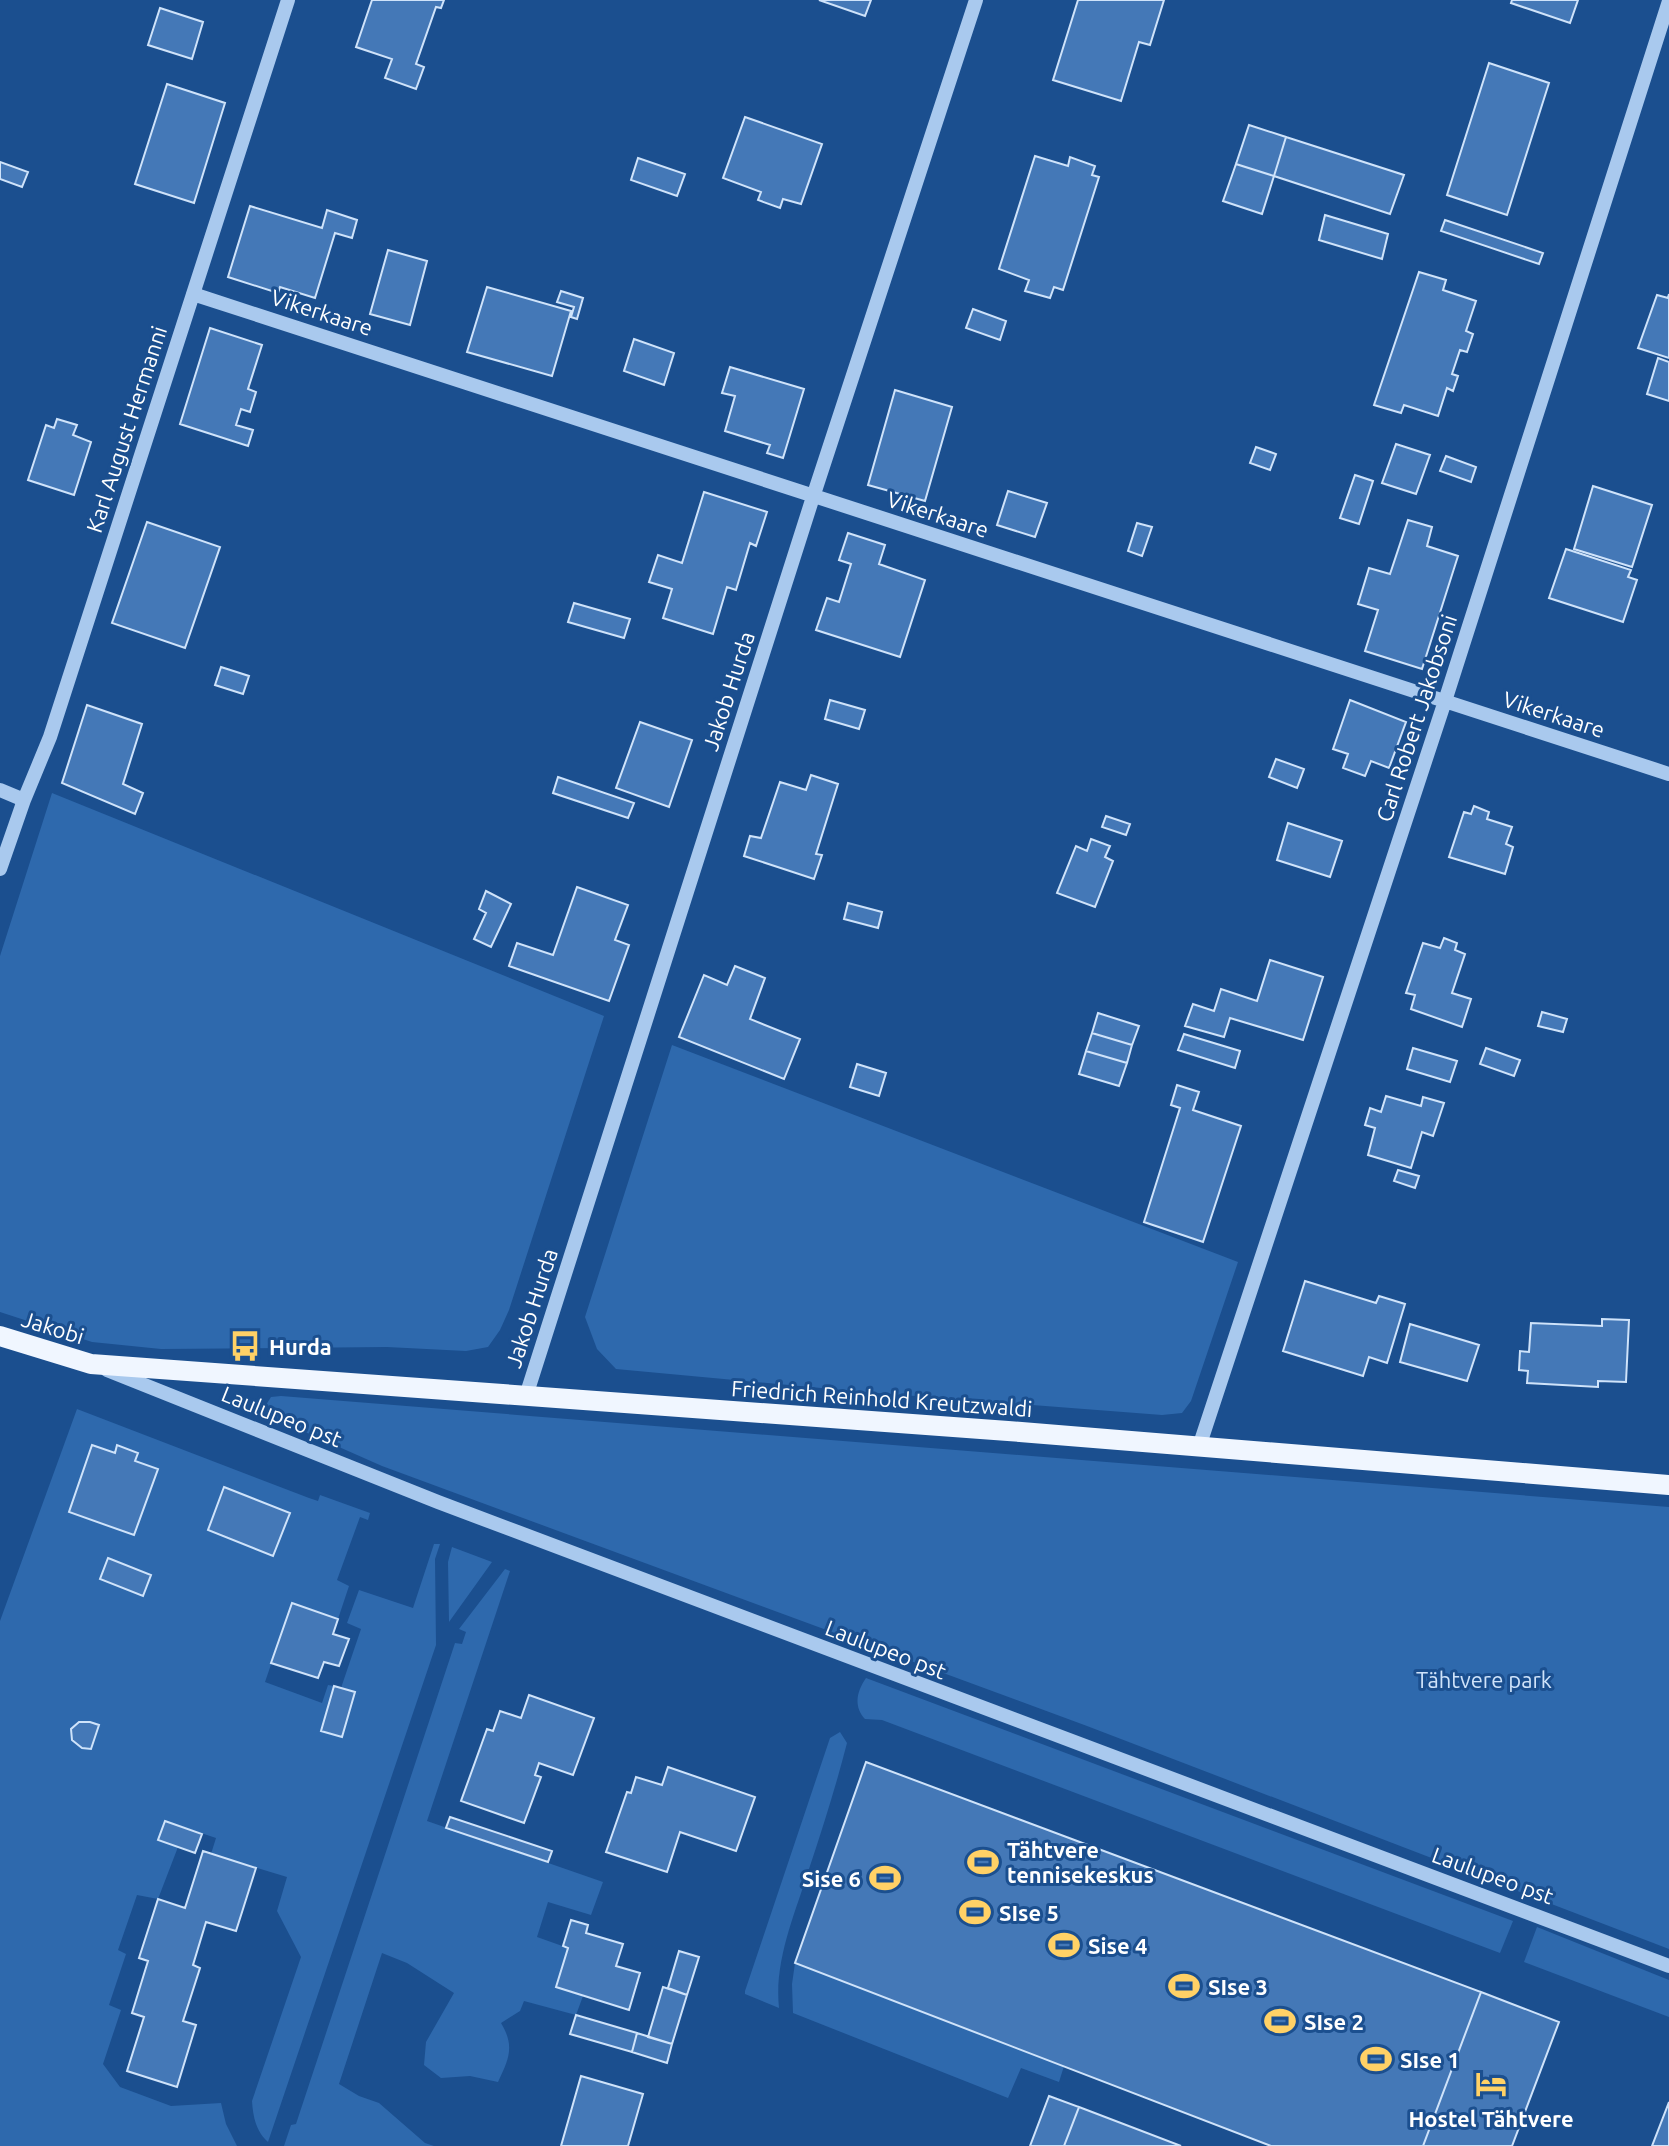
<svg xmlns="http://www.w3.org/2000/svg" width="1669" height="2146" font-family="Ubuntu,sans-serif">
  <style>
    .green { fill: #2e69ad; fill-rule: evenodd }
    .building { fill: #4478b7; stroke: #cfe3fa; stroke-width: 2 }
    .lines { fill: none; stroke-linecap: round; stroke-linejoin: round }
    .minor { stroke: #a9c9ee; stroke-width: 14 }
    .major { stroke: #f0f6ff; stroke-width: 20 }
    .labels { text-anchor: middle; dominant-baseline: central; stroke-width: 6; stroke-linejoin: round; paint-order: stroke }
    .street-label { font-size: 22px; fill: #fff; stroke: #1b4f8f }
    .poi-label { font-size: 22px; font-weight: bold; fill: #fff; stroke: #1b4f8f; text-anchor: start }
    .park-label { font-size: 22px; fill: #cfe3fa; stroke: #1b4f8f }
  </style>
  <rect width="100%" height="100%" fill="#1b4f8f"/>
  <path class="green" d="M52 793 604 1016 509 1310 500 1330 488 1347 466 1351 387 1347 161 1349 92 1342 0 1312V956Z
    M672 1045 1238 1262 1191 1401 1182 1413 1162 1415 864 1392 616 1369 597 1349 585 1317Z
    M281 1396 1669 1507V1949L1087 1726 382 1466 278 1420 270 1414 266 1405 271 1397Z
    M77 1409 309 1498 318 1501 320 1495 370 1513 368 1520 360 1517 337 1580 349 1586 338 1619 292 1603 265 1682 322 1703 328 1685 334 1686 321 1731 342 1737 355 1693 341 1688 361 1629 347 1623 359 1590 413 1608 434 1544H440L435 1559 436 1645 268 2142C256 2131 253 2117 252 2101L301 1957 277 1911 287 1877 211 1854 216 1838 165 1821 158 1840 178 1847 158 1899 137 1895 118 1950 126 1954 109 2005 121 2010 103 2064 120 2087 171 2106 221 2103 226 2124 237 2146H0V1621ZM92 1445 115 1453 117 1446 138 1453 135 1461 158 1469 134 1535 69 1512ZM225 1487 290 1513 273 1556 208 1529ZM108 1559 151 1575 143 1595 100 1578ZM79 1722H90L99 1726 91 1749 82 1748 72 1740 71 1730Z
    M452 1547 492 1562 449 1622 448 1562Z
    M505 1569 510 1571 427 1821 603 1882 591 1915 548 1902 537 1937 568 1948 556 1987 583 1996 576 2015 524 2001 520 2011 501 2023C515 2046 509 2059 498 2082L470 2076 441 2078 424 2065 426 2042 454 1993 407 1963 382 1953 339 2084 359 2096 379 2103 425 2143 434 2146H284L291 2125 296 2124 455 1643 462 1644 466 1632 459 1629Z
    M866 1678 1513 1921 1500 1953 882 1720 865 1719C853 1706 857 1691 866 1678Z
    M840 1732 847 1743C836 1786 823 1827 809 1869 795 1914 774 1960 779 2008L745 1994V1991L830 1738Z
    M1537 1927 1669 1980V2017L1524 1962Z
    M795 1963 1064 2066 1059 2082 1021 2068 1008 2098 793 2013 792 1984Z"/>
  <path class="building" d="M372 0H444L441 8 436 7 416 64 424 67 416 89 385 78 392 59 356 47Z
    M819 0H871L865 16Z
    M1078 0H1164L1150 45 1139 42 1121 101 1053 80Z
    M1512 0H1578L1570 23 1511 3Z
    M160 8 203 22 192 59 148 45Z
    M1489 63 1549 83 1507 215 1447 195Z
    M167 84 225 103 194 203 135 184Z
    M745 117 822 144 801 204 783 199 780 208 758 200 761 192 723 178Z
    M1249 125 1286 137 1274 176 1236 164Z
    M1286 137 1404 175 1390 214 1274 176Z
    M1035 156 1068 166 1070 157 1095 166 1092 175 1099 177 1063 290 1054 287 1050 298 1025 291 1029 280 999 269Z
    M638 158 685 174 677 196 631 180Z
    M0 162 28 172 22 187 0 179Z
    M1236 164 1274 176 1262 214 1223 201Z
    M250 206 322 228 327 210 357 220 352 238 335 233 315 298 280 287 278 293 228 277Z
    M1325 215 1388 234 1382 259 1319 240Z
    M1445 220 1543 253 1539 264 1441 231Z
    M388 250 427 261 410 325 370 314Z
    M1419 272 1446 280 1443 290 1476 301 1466 331 1473 334 1467 352 1460 350 1452 374 1458 376 1453 391 1447 388 1438 416 1404 405 1401 413 1374 405Z
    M487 287 571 311 552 376 467 352Z
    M561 291 583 298 577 319 571 317 574 307 557 302Z
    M1669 294V358L1638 348 1657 295 1668 298Z
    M973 309 1006 321 1000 340 966 328Z
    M210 328 262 345 248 389 256 392 250 412 241 409 236 425 253 430 248 446 180 424Z
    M634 339 674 353 664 385 624 371Z
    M1658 358 1669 362V401L1647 394Z
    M730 367 804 389 783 458 767 453 770 445 725 431 735 396 722 393Z
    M895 390 952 407 925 501 868 485Z
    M57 419 77 425 73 435 91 442 74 495 28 480 46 425 54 428Z
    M1396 444 1430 455 1416 494 1382 483Z
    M1256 447 1276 454 1270 470 1250 463Z
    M1446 456 1476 467 1471 482 1440 471Z
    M1355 475 1373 481 1359 524 1340 518Z
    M1593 486 1652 505 1632 567 1574 549Z
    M1008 491 1047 503 1035 537 997 525Z
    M704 492 767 512 756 546 750 543 736 590 727 587 713 634 663 618 672 589 649 582 658 555 682 563Z
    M1408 520 1432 527 1427 546 1458 556 1422 669 1365 651 1378 610 1358 604 1369 568 1390 574Z
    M147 522 220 547 185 648 112 623Z
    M1137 523 1152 527 1142 556 1128 551Z
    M848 533 885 545 879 564 925 580 900 657 816 630 827 598 839 602 851 564 839 560Z
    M1566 549 1631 570 1628 577 1637 580 1623 622 1549 598Z
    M574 603 630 619 624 638 568 622Z
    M221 667 249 676 243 694 215 685Z
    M830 700 865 710 859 729 825 719Z
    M1350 700 1406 722 1389 768 1371 761 1365 776 1343 768 1348 754 1333 749Z
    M87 705 142 724 123 784 143 793 135 814 62 783Z
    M640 722 692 740 669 807 616 788Z
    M1276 759 1304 769 1297 788 1269 777Z
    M811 775 838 784 816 854 822 855 814 879 744 856 750 836 761 838 780 782 806 790Z
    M558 777 634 803 628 818 553 793Z
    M1474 806 1489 812 1487 819 1512 827 1506 844 1513 847 1505 874 1449 857 1464 812 1471 814Z
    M1106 816 1130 824 1126 835 1102 827Z
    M1288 823 1342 841 1330 877 1277 860Z
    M1091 839 1110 846 1105 857 1113 861 1095 907 1057 893 1076 846 1087 851Z
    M577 887 628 905 615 940 629 945 609 1001 509 966 517 943 553 955Z
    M486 891 511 904 491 947 474 939 486 913 479 909Z
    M848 903 882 912 878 928 844 919Z
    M1444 938 1457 943 1455 950 1465 954 1452 993 1471 999 1462 1027 1411 1009 1415 995 1406 993 1423 943 1440 948Z
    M1270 960 1323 977 1303 1040 1230 1018 1224 1037 1185 1026 1193 1004 1214 1011 1221 989 1257 1001Z
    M735 966 765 978 750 1019 800 1039 784 1079 679 1037 704 975 727 985Z
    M1542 1012 1567 1019 1563 1032 1538 1026Z
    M1098 1013 1139 1026 1132 1045 1092 1033Z
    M1092 1033 1132 1045 1127 1063 1086 1051Z
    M1184 1034 1240 1051 1235 1068 1178 1050Z
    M1413 1048 1457 1061 1450 1082 1407 1069Z
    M1486 1048 1520 1060 1514 1076 1480 1064Z
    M1086 1051 1127 1063 1119 1086 1079 1074Z
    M857 1064 886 1073 879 1096 850 1087Z
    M1177 1085 1199 1092 1193 1110 1241 1126 1203 1242 1144 1222 1180 1108 1171 1105Z
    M1386 1096 1421 1106 1423 1097 1444 1103 1433 1136 1422 1132 1411 1168 1368 1155 1375 1128 1365 1125 1370 1108 1381 1112Z
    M1398 1170 1419 1176 1415 1188 1394 1181Z
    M1305 1281 1376 1303 1379 1296 1405 1304 1387 1363 1369 1357 1363 1376 1283 1351Z
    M1602 1319 1629 1320 1626 1382 1598 1381V1387L1527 1383 1528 1371 1519 1370 1520 1351 1529 1352 1531 1323 1602 1326Z
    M1410 1324 1479 1345 1467 1381 1400 1362Z
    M92 1445 115 1453 117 1445 138 1453 135 1461 158 1469 134 1535 69 1512Z
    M224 1487 290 1513 273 1556 208 1530Z
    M108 1558 151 1575 143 1596 100 1579Z
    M292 1603 338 1619 333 1634 349 1639 339 1666 324 1662 318 1678 271 1663Z
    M334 1686 355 1692 342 1737 321 1731Z
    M529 1695 594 1718 573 1775 539 1763 535 1775 541 1777 524 1823 461 1801 487 1729 493 1731 500 1711 521 1718Z
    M79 1722H90L99 1725 91 1749 82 1748 72 1740 71 1729Z
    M866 1762 1481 1992 1423 2146H1271L795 1963Z
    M668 1767 755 1797 736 1851 680 1832 667 1872 606 1852 627 1792 631 1793 636 1777 662 1785Z
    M450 1817 552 1851 548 1862 446 1828Z
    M165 1821 202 1834 195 1853 158 1840Z
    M203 1851 256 1868 236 1931 206 1922 193 1965 200 1968 183 2021 196 2025 177 2087 127 2071 144 2017 132 2013 148 1961 139 1958 158 1899 185 1908Z
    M571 1920 588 1925 586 1933 623 1944 616 1966 640 1973 629 2010 556 1987 568 1948 563 1946Z
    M679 1951 699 1957 687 1995 668 1988Z
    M663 1987 687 1995 672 2044 648 2037Z
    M1481 1992 1559 2022 1512 2146H1423Z
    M576 2015 637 2033 632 2052 570 2034Z
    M637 2033 672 2044 667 2063 632 2052Z
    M581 2076 643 2094 628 2146H561Z
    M1049 2096 1079 2107 1064 2146H1030Z
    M1669 2102V2146H1652Z
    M1079 2107 1181 2146H1064Z"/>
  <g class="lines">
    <path class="minor" d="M193 294 1669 774
      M0 790 24 800
      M0 869 24 800 50 737 288 0
      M107 1370 438 1502 1669 1966
      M526 1396 813 497 976 0
      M1199 1447 1445 701 1669 1"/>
    <path class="major" d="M0 1336 91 1364 1008 1431 1669 1485"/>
  </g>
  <defs>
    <symbol id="bus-bare" viewBox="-9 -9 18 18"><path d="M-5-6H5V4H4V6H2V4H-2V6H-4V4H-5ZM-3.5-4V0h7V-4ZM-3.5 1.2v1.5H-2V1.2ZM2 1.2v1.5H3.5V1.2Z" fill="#ffd166" stroke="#1b4f8f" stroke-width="2.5" paint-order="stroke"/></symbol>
    <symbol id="stadium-bare" viewBox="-9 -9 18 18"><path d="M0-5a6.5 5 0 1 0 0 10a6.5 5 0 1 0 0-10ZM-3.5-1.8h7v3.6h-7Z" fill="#ffd166" stroke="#1b4f8f" stroke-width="2.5" paint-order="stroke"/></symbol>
    <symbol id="hotel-bare" viewBox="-9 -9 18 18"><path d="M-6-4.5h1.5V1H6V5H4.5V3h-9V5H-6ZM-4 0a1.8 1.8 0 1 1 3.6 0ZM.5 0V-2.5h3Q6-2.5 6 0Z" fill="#ffd166" stroke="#1b4f8f" stroke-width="2.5" paint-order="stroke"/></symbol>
  </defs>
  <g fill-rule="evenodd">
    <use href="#bus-bare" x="223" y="1324" width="44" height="44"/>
    <use href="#stadium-bare" x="961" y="1840" width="44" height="44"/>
    <use href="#stadium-bare" x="863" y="1856" width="44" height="44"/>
    <use href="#stadium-bare" x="953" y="1890" width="44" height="44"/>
    <use href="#stadium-bare" x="1042" y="1923" width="44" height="44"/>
    <use href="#stadium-bare" x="1162" y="1964" width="44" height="44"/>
    <use href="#stadium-bare" x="1258" y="1999" width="44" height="44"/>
    <use href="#stadium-bare" x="1354" y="2037" width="44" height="44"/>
    <use href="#hotel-bare" x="1469" y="2062" width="44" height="44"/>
  </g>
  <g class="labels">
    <g class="street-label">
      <text transform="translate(322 312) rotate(18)">Vikerkaare</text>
      <text transform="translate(126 429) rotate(-72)">Karl August Hermanni</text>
      <text transform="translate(938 514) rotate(18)">Vikerkaare</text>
      <text transform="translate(728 691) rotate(-72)">Jakob Hurda</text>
      <text transform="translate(1554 714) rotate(18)">Vikerkaare</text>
      <text transform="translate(1416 718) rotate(-72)">Carl Robert Jakobsoni</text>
      <text transform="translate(531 1308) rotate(-72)">Jakob Hurda</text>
      <text transform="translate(53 1327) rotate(17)">Jakobi</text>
      <text transform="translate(882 1398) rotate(4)">Friedrich Reinhold Kreutzwaldi</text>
      <text transform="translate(282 1416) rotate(22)">Laulupeo pst</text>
      <text transform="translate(886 1649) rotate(21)">Laulupeo pst</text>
      <text transform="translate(1493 1875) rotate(20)">Laulupeo pst</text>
    </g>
    <g class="poi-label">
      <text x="269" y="1346">Hurda</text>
      <text x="1007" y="1849">Tähtvere<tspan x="1007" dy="25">tennisekeskus</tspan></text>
      <text x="861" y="1878" text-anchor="end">Sise 6</text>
      <text x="999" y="1912">SIse 5</text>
      <text x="1088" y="1945">Sise 4</text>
      <text x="1208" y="1986">SIse 3</text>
      <text x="1304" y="2021">SIse 2</text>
      <text x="1400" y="2059">SIse 1</text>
      <text x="1491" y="2118" text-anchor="middle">Hostel Tähtvere</text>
    </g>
    <g class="park-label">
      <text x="1484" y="1679">Tähtvere park</text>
    </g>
  </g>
</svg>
